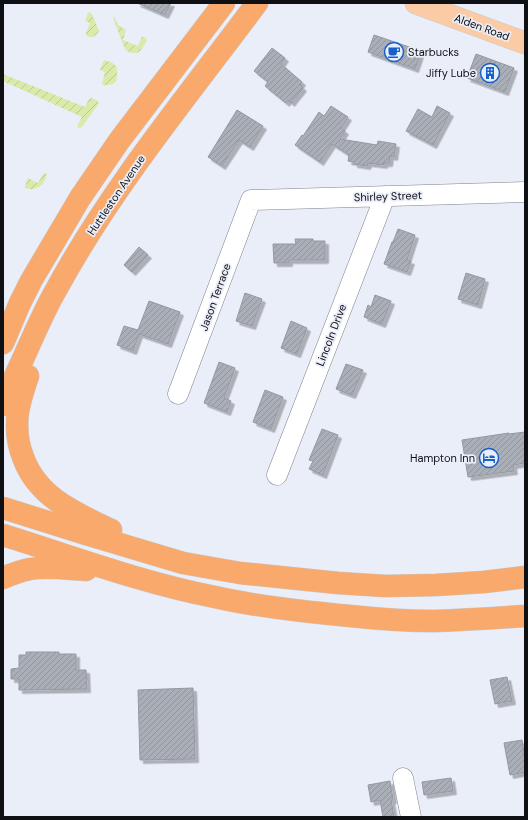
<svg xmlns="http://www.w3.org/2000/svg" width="528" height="820" font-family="'DM Sans',sans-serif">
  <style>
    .garden { fill: url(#garden-furrows) }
    .building { fill: url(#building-hatch); stroke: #9498a1; filter: url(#shadow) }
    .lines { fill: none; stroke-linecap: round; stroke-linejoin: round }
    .minor-casing { stroke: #7e828b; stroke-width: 21 }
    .major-casing { stroke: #cacacb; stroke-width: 23 }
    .highway-casing { stroke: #cacacb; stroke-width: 23 }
    .minor { stroke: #fff; stroke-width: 20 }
    .major { stroke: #fbcba6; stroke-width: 22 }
    .highway { stroke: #f9a96b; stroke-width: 22 }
    .labels { text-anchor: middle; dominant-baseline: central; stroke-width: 3.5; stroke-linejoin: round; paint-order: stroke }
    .street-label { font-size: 11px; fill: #0f1014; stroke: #eaeef8 }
    .poi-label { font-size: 11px; fill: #0f1014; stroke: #eaeef8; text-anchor: end }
  </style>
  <defs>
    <pattern id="garden-furrows" width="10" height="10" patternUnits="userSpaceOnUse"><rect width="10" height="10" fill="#d9eaaa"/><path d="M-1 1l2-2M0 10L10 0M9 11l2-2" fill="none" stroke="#b9c891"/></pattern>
    <pattern id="building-hatch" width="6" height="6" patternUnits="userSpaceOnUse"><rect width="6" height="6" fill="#aaaeb7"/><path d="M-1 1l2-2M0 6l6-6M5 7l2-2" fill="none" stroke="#91959c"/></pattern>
    <filter id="shadow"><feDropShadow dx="3.5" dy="3.5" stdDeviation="0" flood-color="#0004"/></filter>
  </defs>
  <rect width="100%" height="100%" fill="#eaeef8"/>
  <path class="garden" d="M89 12 92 14 99 31C96 36 92 39 87 36L86 33 90 23 85 21 88 13Z
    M115 17 117 24 126 30 123 40 138 46 142 37H144L146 38 147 41 139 52C134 54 128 53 125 49L113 18Z
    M104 60C108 61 114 63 116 66 117 68 117 70 117 72 117 80 117 85 107 85 103 85 105 86 102 84L105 72 100 70Z
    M3 74 85 107 89 99 91 98 97 100 99 103 82 127 78 128 77 126 82 117 3 81Z
    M44 173 47 174C45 185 36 192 25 188V186L28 178 38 183Z"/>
  <path class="building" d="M137 3H171L165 15Z
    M374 35 421 51 415 69 368 52Z
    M272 48 285 58 281 64 302 82 300 85 303 88 291 103 288 100 286 103 265 86 268 82 254 71Z
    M476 54 514 68 505 92 467 78Z
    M331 106 348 117 341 128 345 131 340 139 377 145 378 141 396 144 394 157 390 156 389 163H384V165L368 163 367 166 354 164V162L348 161 349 155 332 144 320 162 295 145 302 135 303 136 319 112 324 116Z
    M437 106 450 113 433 145 406 131 418 109 432 117Z
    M237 110 263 126 250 147 239 140 222 166 208 157Z
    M398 229 415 235 407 260 411 261 407 272 384 264 392 242H393Z
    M295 239H313V241H325V260H289V263H274L273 244H296Z
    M139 247 148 255 132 272 124 265Z
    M466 273 485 279 478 305 458 299Z
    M245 293 262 299 252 326 236 321Z
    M375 295 391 301 382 324 364 317 368 305 371 307Z
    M149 301 180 312 168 344 139 334 133 351 117 345 124 326 138 330Z
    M291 321 307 328 297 354 281 348Z
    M219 362 235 368 224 398 231 401 227 412 204 403Z
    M346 364 363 370 352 395 336 389Z
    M265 390 283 397 271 429 253 422Z
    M322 429 338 435 323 475 309 469 313 461 309 460Z
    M525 432V463L513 465 514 471 468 477 462 440 509 433V434Z
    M26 652H59V654H76V670H86L87 689 19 690V679H11V669L19 668V655H26Z
    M507 677 512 701 495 704 490 680Z
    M193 688 195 759 140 760 138 690Z
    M522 740 525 758V772L510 775 504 743Z
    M451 778 453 791 424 795 422 782Z
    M390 781 393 800H391L394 817H383L380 800 371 802 368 785Z"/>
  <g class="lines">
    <defs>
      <path id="minor" d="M178 394 251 200 525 192
        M277 475 385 196
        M403 778 411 817"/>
      <path id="major" d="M416 3 525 43"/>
      <path id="highway" d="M3 343 20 303 31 281 80 198 119 141 224 3
        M28 376C24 388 20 399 18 412 16 427 17 442 23 457 37 497 75 513 111 530
        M3 405C10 386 19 368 27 350 36 330 45 309 56 290 112 187 187 97 257 3
        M3 508 86 534 183 563 240 573 338 583 385 586 436 585 484 582 525 577
        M3 535C73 557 143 583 215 597 259 607 305 612 350 616 378 619 406 621 434 621 465 620 495 618 525 616
        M3 578C12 574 20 571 30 569 48 566 68 569 86 570"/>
    </defs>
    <use href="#minor" class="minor-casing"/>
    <use href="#major" class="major-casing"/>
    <use href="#highway" class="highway-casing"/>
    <use href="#minor" class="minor"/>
    <use href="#major" class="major"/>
    <use href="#highway" class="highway"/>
  </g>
  <defs>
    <symbol id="cafe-ring" viewBox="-11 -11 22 22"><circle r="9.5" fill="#eaeef8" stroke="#175fca" stroke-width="1.5"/><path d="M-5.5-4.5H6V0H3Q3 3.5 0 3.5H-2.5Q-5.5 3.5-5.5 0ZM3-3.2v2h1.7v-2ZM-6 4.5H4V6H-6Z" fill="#175fca"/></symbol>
    <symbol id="building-ring" viewBox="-11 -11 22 22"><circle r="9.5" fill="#eaeef8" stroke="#175fca" stroke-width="1.5"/><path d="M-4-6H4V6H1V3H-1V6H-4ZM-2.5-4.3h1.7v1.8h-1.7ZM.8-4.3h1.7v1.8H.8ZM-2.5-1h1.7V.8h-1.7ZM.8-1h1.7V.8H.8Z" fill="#175fca"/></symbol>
    <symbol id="hotel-ring" viewBox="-11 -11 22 22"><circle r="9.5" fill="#eaeef8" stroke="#175fca" stroke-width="1.5"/><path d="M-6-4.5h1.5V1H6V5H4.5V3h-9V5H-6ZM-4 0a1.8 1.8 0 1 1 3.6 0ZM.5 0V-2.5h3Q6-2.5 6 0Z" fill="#175fca"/></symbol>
  </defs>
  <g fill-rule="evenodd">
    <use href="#cafe-ring" x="383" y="41" width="22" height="22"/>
    <use href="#building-ring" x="479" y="62" width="22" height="22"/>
    <use href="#hotel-ring" x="478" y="447" width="22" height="22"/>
  </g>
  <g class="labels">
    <g class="street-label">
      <text transform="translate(482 27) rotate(20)">Alden Road</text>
      <text transform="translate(116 195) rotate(-56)">Huttleston Avenue</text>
      <text transform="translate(388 196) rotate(-2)">Shirley Street</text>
      <text transform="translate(215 297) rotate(-70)">Jason Terrace</text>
      <text transform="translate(331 335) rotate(-69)">Lincoln Drive</text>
    </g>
    <g class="poi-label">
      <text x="408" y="52" text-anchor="start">Starbucks</text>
      <text x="476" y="73">Jiffy Lube</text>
      <text x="475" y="458">Hampton Inn</text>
    </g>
  </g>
  <rect width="528" height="820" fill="none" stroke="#0f1014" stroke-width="8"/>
</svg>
